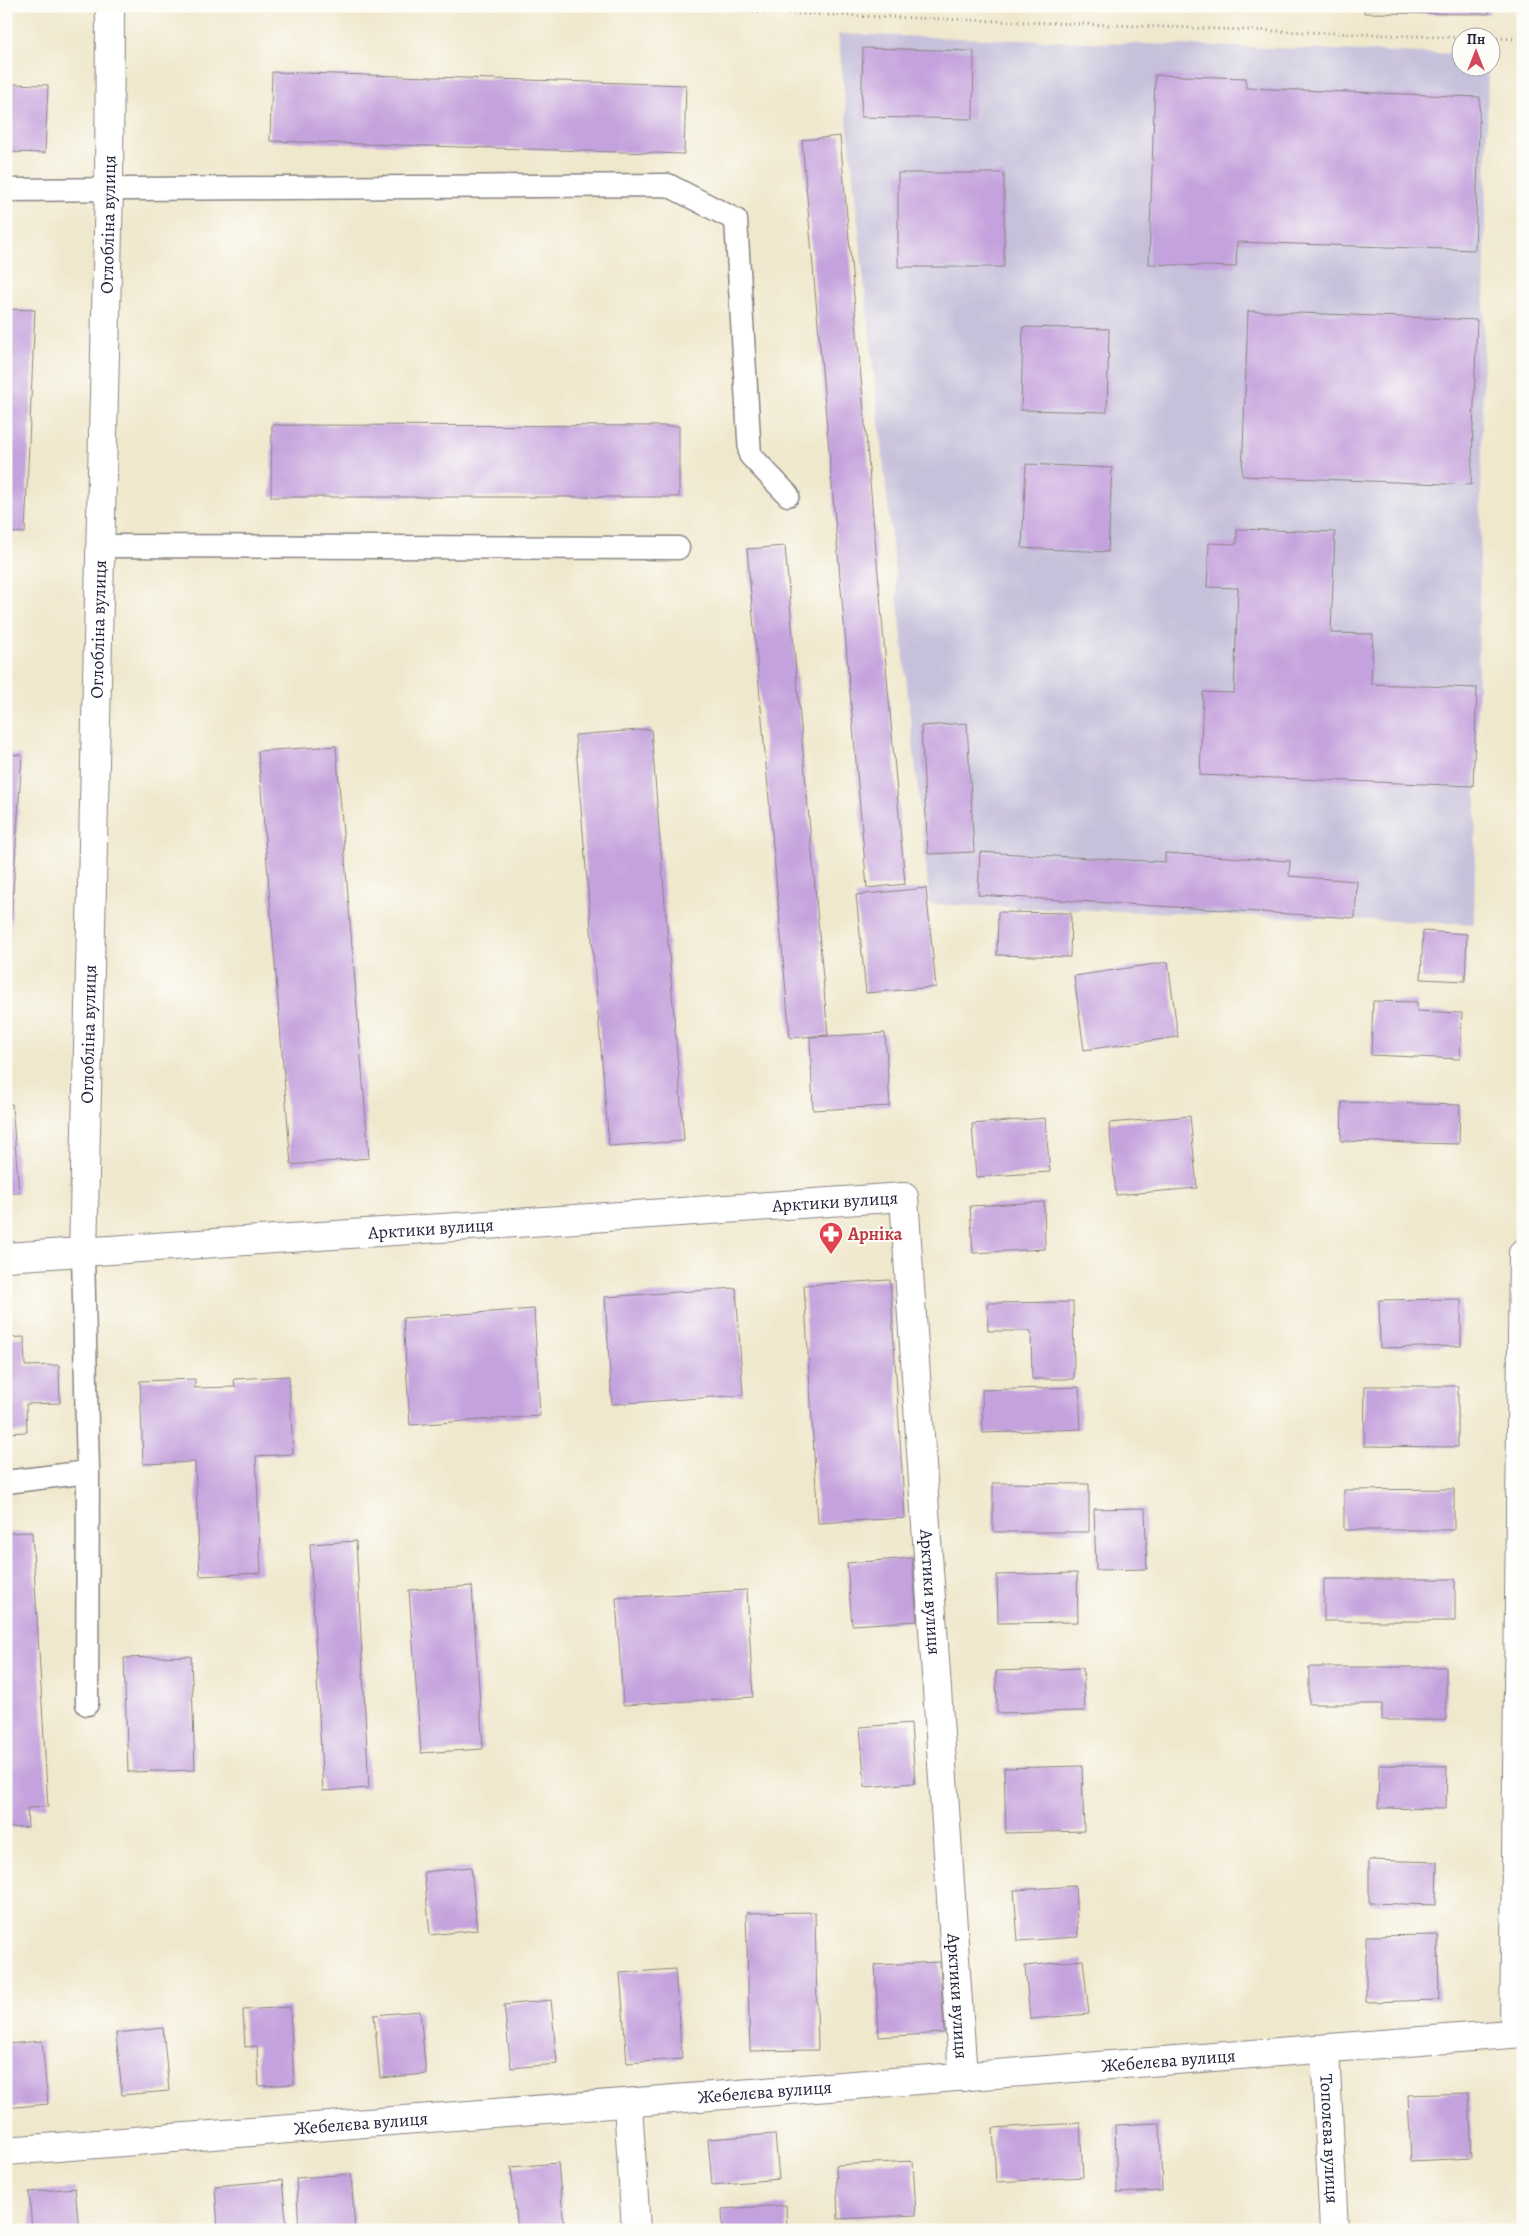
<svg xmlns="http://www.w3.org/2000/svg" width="1529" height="2236" font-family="Alegreya,serif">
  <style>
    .industrial { fill: #c6c0da }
    .building { fill: #c4a2dd }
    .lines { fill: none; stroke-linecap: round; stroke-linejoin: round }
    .service-casing { stroke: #898584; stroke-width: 25 }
    .minor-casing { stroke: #898584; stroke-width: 30 }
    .path { stroke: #898584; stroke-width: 3; stroke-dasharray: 1 4; stroke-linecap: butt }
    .service { stroke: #fff; stroke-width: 22 }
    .minor { stroke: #fff; stroke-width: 28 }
    .labels { text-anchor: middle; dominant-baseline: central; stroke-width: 4; stroke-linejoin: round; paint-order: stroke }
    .street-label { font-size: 18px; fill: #22223b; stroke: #fdfcf7 }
    .health-label { font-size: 18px; font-weight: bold; fill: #be3a42; stroke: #fdfcf7; text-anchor: start }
  </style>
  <rect width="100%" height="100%" fill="#fdfcf7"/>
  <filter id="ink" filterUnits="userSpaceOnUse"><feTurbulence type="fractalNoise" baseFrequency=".02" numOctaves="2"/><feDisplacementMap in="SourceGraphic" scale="10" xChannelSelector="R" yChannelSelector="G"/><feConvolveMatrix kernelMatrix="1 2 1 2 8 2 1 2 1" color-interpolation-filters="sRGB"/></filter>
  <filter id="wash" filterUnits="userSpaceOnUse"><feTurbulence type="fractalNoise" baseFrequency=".0096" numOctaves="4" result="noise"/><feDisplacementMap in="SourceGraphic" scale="20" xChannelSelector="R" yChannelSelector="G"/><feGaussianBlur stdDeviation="1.12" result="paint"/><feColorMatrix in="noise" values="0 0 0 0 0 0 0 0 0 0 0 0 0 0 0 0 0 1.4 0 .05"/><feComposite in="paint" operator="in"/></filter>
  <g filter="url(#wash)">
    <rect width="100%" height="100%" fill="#f0e8cd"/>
    <path class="industrial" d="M838 34 1461 54 1462 68H1488L1474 924 930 904Z"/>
    <g id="blocks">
      <path class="building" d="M1364 6H1489V14L1364 13Z
        M863 48 974 51 973 119 861 117Z
        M272 72 686 85 684 154 270 141Z
        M1155 75 1246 78V88L1480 97 1475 250 1237 242 1236 267 1149 264Z
        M6 84 48 85 45 153 6 152Z
        M840 136 905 884 867 888 802 140Z
        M898 173H1004V267H898Z
        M6 309 35 310 25 533 6 532Z
        M1248 311 1477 320 1471 485 1242 476Z
        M1023 327 1109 329 1107 412 1021 410Z
        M272 425 679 426V497H271Z
        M1026 464 1112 468 1108 552 1022 548Z
        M1237 529 1335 532 1331 633 1373 634 1371 684 1477 688 1473 786 1200 775 1203 692 1234 693 1238 588 1207 587 1209 543 1237 544Z
        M785 546 828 1035 790 1038 747 549Z
        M967 723 974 852 928 854 921 726Z
        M651 729 684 1141 609 1146 575 735Z
        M336 746 369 1158 291 1165 258 751Z
        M6 754 22 755 8 967H6Z
        M980 852 1165 862V853L1290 861 1289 876 1357 881 1355 918 978 895Z
        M926 888 936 987 866 993 856 895Z
        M998 912 1071 913 1070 957 997 955Z
        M1423 931 1467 934 1465 981 1421 979Z
        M1168 962 1178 1037 1084 1050 1074 976Z
        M1373 1001 1417 1002V1011L1462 1013 1460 1059 1371 1055Z
        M885 1033 890 1106 813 1110 810 1037Z
        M1342 1102 1460 1105 1459 1144 1341 1141Z
        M6 1104H12L19 1193H6Z
        M1190 1116 1197 1188 1116 1195 1109 1123Z
        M1045 1118 1050 1172 976 1177 972 1124Z
        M1044 1202 1045 1249 973 1253 970 1206Z
        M890 1280 905 1518 818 1523 804 1285Z
        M736 1288 743 1395 612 1404 605 1297Z
        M1461 1299V1346L1380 1348 1379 1300Z
        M1073 1302 1074 1379H1032L1031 1331H988L987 1303Z
        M534 1309 540 1416 410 1425 403 1318Z
        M24 1337 25 1366 59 1365 60 1403 26 1404 27 1432 6 1433V1338Z
        M289 1376 293 1454 256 1456 261 1573 200 1576 195 1462 143 1464 140 1381 195 1379V1388L235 1387 234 1379Z
        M1365 1386H1458V1447L1364 1446Z
        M1079 1387 1081 1429 983 1433 982 1390Z
        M993 1483 1089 1484V1532H993Z
        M1454 1489V1530H1344V1490Z
        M1145 1508 1147 1569 1096 1570 1094 1509Z
        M32 1532 48 1807 27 1808 28 1827 6 1828V1533Z
        M356 1541 369 1788 323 1791 310 1544Z
        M912 1558 917 1621 852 1625 847 1563Z
        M1077 1573 1078 1622 998 1623 997 1575Z
        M1324 1579H1455V1621H1324Z
        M472 1586 483 1749 421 1753 409 1590Z
        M747 1590 753 1697 623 1705 616 1598Z
        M191 1656 195 1770 128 1772 124 1658Z
        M1309 1667H1446V1720H1382V1704H1309Z
        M1083 1668 1085 1711 997 1713 996 1671Z
        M911 1723 915 1783 865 1787 860 1727Z
        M1379 1765 1447 1766 1446 1809 1378 1808Z
        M1082 1766 1084 1831 1006 1833 1004 1768Z
        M1369 1860 1437 1862 1436 1905 1369 1903Z
        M471 1867 477 1930 430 1935 424 1872Z
        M1075 1886 1078 1937 1018 1941 1014 1890Z
        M815 1912 818 2050 750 2051 746 1913Z
        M1438 1935 1439 2000 1366 2002V1936Z
        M1083 1960 1089 2014 1030 2019 1025 1966Z
        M940 1962 944 2033 879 2037 875 1965Z
        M675 1969 682 2059 627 2063 620 1973Z
        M551 2000 557 2064 511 2068 504 2005Z
        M290 2007 294 2084 259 2086 257 2046 245 2047 243 2010Z
        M420 2011 426 2074 380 2078 374 2015Z
        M163 2028 169 2091 122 2095 116 2033Z
        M42 2041 48 2104 6 2108V2044Z
        M1469 2093 1472 2158 1411 2161 1408 2095Z
        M1080 2123 1083 2177 996 2182 993 2128Z
        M1160 2123 1162 2191 1117 2193 1115 2125Z
        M775 2134 779 2179 712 2185 708 2139Z
        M913 2161 916 2215 838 2219 836 2165Z
        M558 2163 564 2226 518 2230 511 2167Z
        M351 2174 355 2230H299L296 2178Z
        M282 2180 287 2230H218L215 2186Z
        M75 2188 79 2230H32L29 2192Z
        M786 2205 787 2230H723L722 2209Z"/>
    </g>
  </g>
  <g filter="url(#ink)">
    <use href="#blocks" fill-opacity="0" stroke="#898584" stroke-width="1"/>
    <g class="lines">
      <defs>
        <path id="service" d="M6 190 668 185 736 220 750 455 788 495
          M101 546 678 548
          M83 1253 88 1472 87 1704
          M6 1482 88 1472"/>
        <g id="minor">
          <path id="s1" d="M83 1253 109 189 110 6"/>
          <path id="s2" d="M6 1257 904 1197 963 2077"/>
          <path d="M1514 2033 1523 1253"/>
          <path id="s3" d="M1325 2049 1334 2230"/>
          <path d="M628 2104 636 2230"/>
          <path id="s4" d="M6 2151 1523 2033"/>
        </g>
      </defs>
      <use href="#service" class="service-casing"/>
      <use href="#minor" class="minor-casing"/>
      <path class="path" d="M678 6 775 13
        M775 6V13L1470 38
        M1492 38 1523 39"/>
      <use href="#service" class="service"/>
      <use href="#minor" class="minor"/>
    </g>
  </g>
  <defs>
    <symbol id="pharmacy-pin" viewBox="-11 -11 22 30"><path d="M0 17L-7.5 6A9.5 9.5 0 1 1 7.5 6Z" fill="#e0444e" stroke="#fdfcf7"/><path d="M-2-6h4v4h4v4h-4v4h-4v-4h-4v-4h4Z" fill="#fff"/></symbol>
  </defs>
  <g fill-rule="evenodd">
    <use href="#pharmacy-pin" x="817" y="1220" width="28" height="38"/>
  </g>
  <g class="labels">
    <g class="street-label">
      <text stroke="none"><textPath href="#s1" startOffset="1029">Оглобліна вулиця</textPath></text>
      <text stroke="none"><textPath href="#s1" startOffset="624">Оглобліна вулиця</textPath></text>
      <text stroke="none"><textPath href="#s1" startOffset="219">Оглобліна вулиця</textPath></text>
      <text stroke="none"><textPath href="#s2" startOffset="831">Арктики вулиця</textPath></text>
      <text stroke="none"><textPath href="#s2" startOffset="426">Арктики вулиця</textPath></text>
      <text stroke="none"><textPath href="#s2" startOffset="1296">Арктики вулиця</textPath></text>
      <text stroke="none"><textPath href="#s2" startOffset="1701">Арктики вулиця</textPath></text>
      <text stroke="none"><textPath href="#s4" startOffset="1166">Жебелєва вулиця</textPath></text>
      <text stroke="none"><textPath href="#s4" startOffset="761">Жебелєва вулиця</textPath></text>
      <text stroke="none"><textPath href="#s4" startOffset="356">Жебелєва вулиця</textPath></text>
      <text stroke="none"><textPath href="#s3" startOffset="90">Тополєва вулиця</textPath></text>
    </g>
    <g class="health-label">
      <text x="848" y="1234">Арніка</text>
    </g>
  </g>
  <rect width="1529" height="2236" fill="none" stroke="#fdfcf7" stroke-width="25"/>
  <g transform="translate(1476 52)"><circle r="24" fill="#fdfcf7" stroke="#a5a5ac"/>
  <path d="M0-4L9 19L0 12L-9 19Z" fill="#d1495b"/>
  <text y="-8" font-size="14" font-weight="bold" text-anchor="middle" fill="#22223b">Пн</text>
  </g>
</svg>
